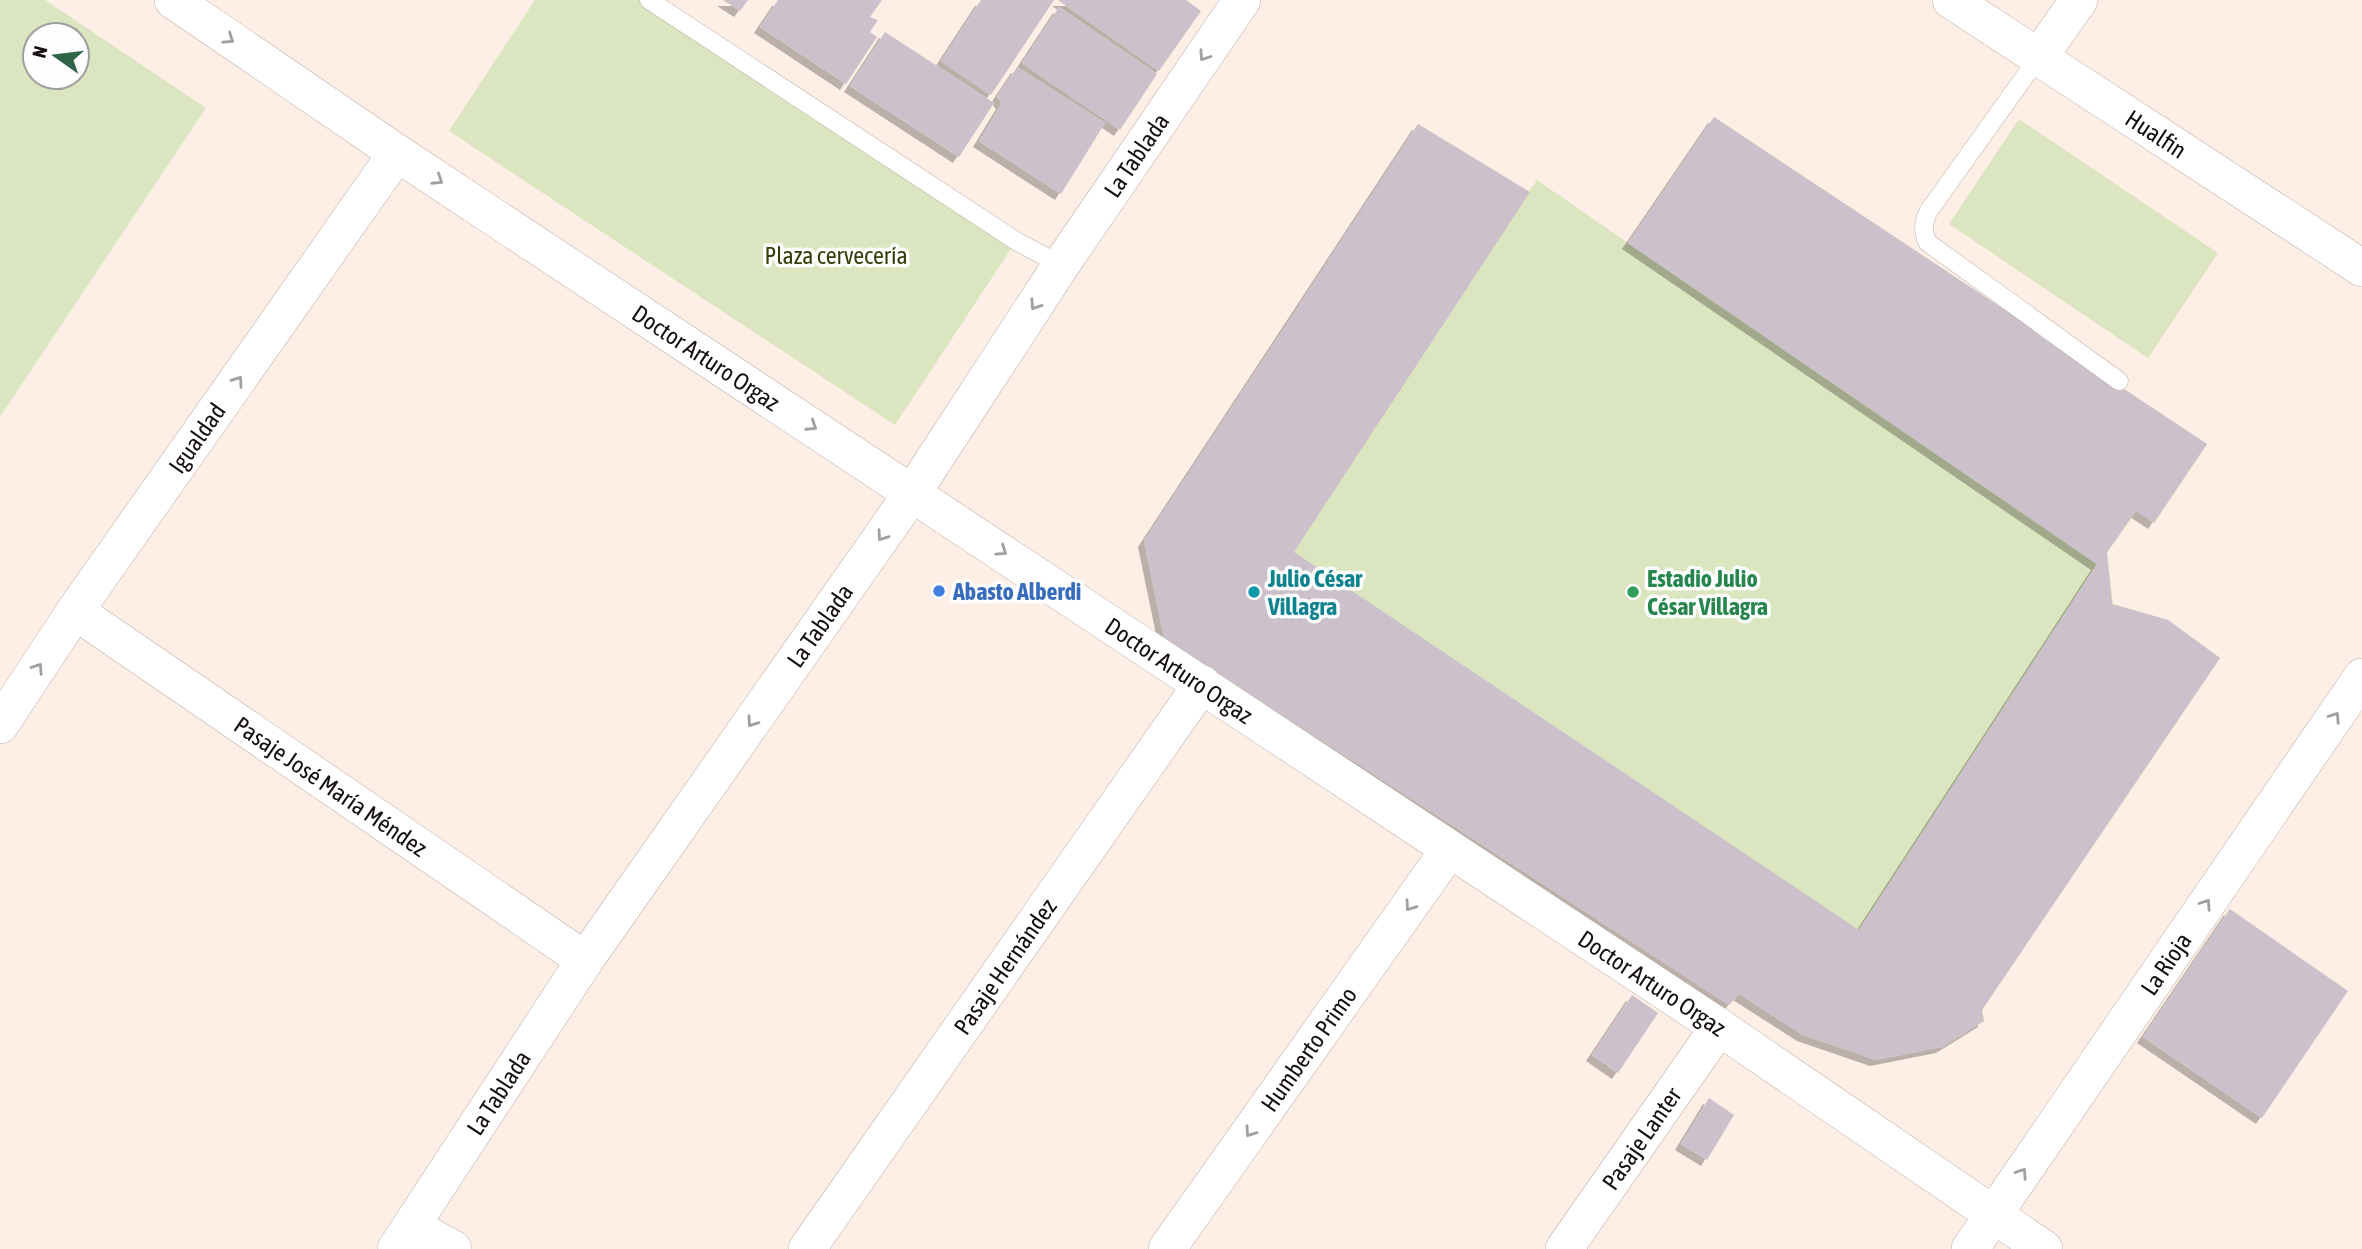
<svg xmlns="http://www.w3.org/2000/svg" width="2362" height="1249" font-family="'Asap Condensed',sans-serif">
  <style>
    .green { fill: #dbe5bf; fill-rule: evenodd }
    .building { fill: #ccc1cb; filter: url(#shadow) }
    .lines { fill: none; stroke-linecap: round; stroke-linejoin: round }
    .service-casing { stroke: #beb0a8; stroke-width: 19 }
    .minor-casing { stroke: #beb0a8; stroke-width: 38 }
    .service { stroke: #fff; stroke-width: 18 }
    .minor { stroke: #fff; stroke-width: 37 }
    .oneway { stroke: #a19f9e }
    .shop-dot { fill: #3f7fe0; stroke: #fefefe; stroke-width: 2.5 }
    .culture-dot { fill: #0f9aa8; stroke: #fefefe; stroke-width: 2.5 }
    .leisure-dot { fill: #2e9e5b; stroke: #fefefe; stroke-width: 2.5 }
    .labels { text-anchor: middle; dominant-baseline: central; stroke-width: 7; stroke-linejoin: round; paint-order: stroke }
    .street-label { font-size: 24px; fill: #140f0d; stroke: #fefefe }
    .park-label { font-size: 24px; fill: #343d07; stroke: #fefefe }
    .culture-label { font-size: 24px; font-weight: bold; fill: #0d838f; stroke: #fefefe; text-anchor: start }
    .leisure-label { font-size: 24px; font-weight: bold; fill: #27864d; stroke: #fefefe; text-anchor: start }
    .shop-label { font-size: 24px; font-weight: bold; fill: #366cbe; stroke: #fefefe; text-anchor: start }
  </style>
  <defs>
    <filter id="shadow"><feDropShadow dx="-6" dy="6" stdDeviation="0" flood-color="#0004"/></filter>
  </defs>
  <rect width="100%" height="100%" fill="#fdeee6"/>
  <path class="green" d="M0 0H45L206 108 0 417ZM35 35H77V77H35Z
    M535 0H649L1016 241 895 425 449 131Z
    M1714 117 2207 444 2154 523 2136 512 2107 553 2113 604 2168 620 2220 658 1982 1010 1984 1021 1942 1047 1876 1060 1803 1035 1739 994 1729 1005 1164 638 1144 541 1418 124 1529 192 1537 180 1628 243Z
    M2019 119 2218 253 2148 358 1949 224Z"/>
  <path class="building" d="M723 0H748L740 11Z
    M778 0H882L870 17 878 20 870 32 877 37 846 84 760 27Z
    M981 0H1054L991 95 941 61Z
    M1058 0H1186L1201 11 1159 71Z
    M1059 7 1157 74 1120 130 1022 63Z
    M885 32 994 103 959 157 850 86Z
    M1017 67 1105 123 1061 194 979 141 1002 103 997 97Z
    M1714 117 2207 444 2154 523 2136 511 2107 552 2112 604 2168 620 2220 658 1982 1010 1984 1021 1942 1047 1876 1060 1803 1035 1739 994 1729 1005 1164 638 1144 541 1418 124 1530 192 1294 552 1859 930 2097 564 1628 243Z
    M2230 909 2348 991 2262 1118 2143 1037Z
    M1632 995 1658 1013 1618 1073 1592 1055Z
    M1709 1098 1734 1115 1707 1160 1681 1144Z"/>
  <g class="lines">
    <defs>
      <path id="service" d="M649 0 1016 241 1061 265
        M2038 58 1928 212C1923 223 1923 231 1927 242L2119 381"/>
      <g id="minor">
        <path id="s1" d="M173 0 397 153 1719 1027 2044 1249"/>
        <path id="s2" d="M1951 0 2362 268"/>
        <path d="M2038 58 2079 0"/>
        <path id="s3" d="M75 611 585 960"/>
        <path id="s4" d="M0 725 75 611 397 153"/>
        <path d="M411 1226 453 1249"/>
        <path id="s5" d="M396 1249 585 960 913 492 1061 265 1242 0"/>
        <path id="s6" d="M807 1249 1202 684"/>
        <path id="s7" d="M1167 1249 1449 850"/>
        <path id="s8" d="M1564 1249 1719 1027"/>
        <path id="s9" d="M1970 1249 2362 677"/>
      </g>
    </defs>
    <use href="#service" class="service-casing"/>
    <use href="#minor" class="minor-casing"/>
    <use href="#service" class="service"/>
    <use href="#minor" class="minor"/>
  </g>
  <defs><path id="oneway-chevron" d="M-2-3.5L2.5 0L-2 3.5" fill="none" stroke-width="1.6" stroke-linecap="round" stroke-linejoin="round" transform="scale(1.75)"/></defs>
  <g class="oneway">
    <use href="#oneway-chevron" transform="translate(229 39) rotate(34)"/>
    <use href="#oneway-chevron" transform="translate(1204 56) rotate(124)"/>
    <use href="#oneway-chevron" transform="translate(438 180) rotate(33)"/>
    <use href="#oneway-chevron" transform="translate(1035 305) rotate(123)"/>
    <use href="#oneway-chevron" transform="translate(238 381) rotate(-55)"/>
    <use href="#oneway-chevron" transform="translate(812 426) rotate(33)"/>
    <use href="#oneway-chevron" transform="translate(882 536) rotate(125)"/>
    <use href="#oneway-chevron" transform="translate(1002 551) rotate(34)"/>
    <use href="#oneway-chevron" transform="translate(38 668) rotate(-56)"/>
    <use href="#oneway-chevron" transform="translate(2335 717) rotate(-56)"/>
    <use href="#oneway-chevron" transform="translate(752 722) rotate(125)"/>
    <use href="#oneway-chevron" transform="translate(2206 904) rotate(-56)"/>
    <use href="#oneway-chevron" transform="translate(1410 906) rotate(125)"/>
    <use href="#oneway-chevron" transform="translate(1250 1132) rotate(125)"/>
    <use href="#oneway-chevron" transform="translate(2022 1173) rotate(-56)"/>
  </g>
  <circle class="shop-dot" cx="939" cy="591" r="7"/>
  <circle class="culture-dot" cx="1254" cy="592" r="7"/>
  <circle class="leisure-dot" cx="1633" cy="592" r="7"/>
  <g class="labels">
    <g class="street-label">
      <text stroke="none"><textPath href="#s2" startOffset="245">Hualfin</textPath></text>
      <text stroke="none"><textPath href="#s5" startOffset="1321">La Tablada</textPath></text>
      <text stroke="none"><textPath href="#s1" startOffset="642">Doctor Arturo Orgaz</textPath></text>
      <text stroke="none"><textPath href="#s4" startOffset="348">Igualdad</textPath></text>
      <text stroke="none"><textPath href="#s5" startOffset="754">La Tablada</textPath></text>
      <text stroke="none"><textPath href="#s1" startOffset="1209">Doctor Arturo Orgaz</textPath></text>
      <text stroke="none"><textPath href="#s3" startOffset="310">Pasaje José María Méndez</textPath></text>
      <text stroke="none"><textPath href="#s9" startOffset="346">La Rioja</textPath></text>
      <text stroke="none"><textPath href="#s6" startOffset="345">Pasaje Hernández</textPath></text>
      <text stroke="none"><textPath href="#s1" startOffset="1776">Doctor Arturo Orgaz</textPath></text>
      <text stroke="none"><textPath href="#s7" startOffset="245">Humberto Primo</textPath></text>
      <text stroke="none"><textPath href="#s5" startOffset="187">La Tablada</textPath></text>
      <text stroke="none"><textPath href="#s8" startOffset="135">Pasaje Lanter</textPath></text>
    </g>
    <g class="park-label">
      <text x="836" y="255">Plaza cervecería</text>
    </g>
    <g class="culture-label">
      <text x="1268" y="578">Julio César<tspan x="1268" dy="28">Villagra</tspan></text>
    </g>
    <g class="leisure-label">
      <text x="1647" y="578">Estadio Julio<tspan x="1647" dy="28">César Villagra</tspan></text>
    </g>
    <g class="shop-label">
      <text x="953" y="591">Abasto Alberdi</text>
    </g>
  </g>
  <g transform="translate(56 56) rotate(284)"><circle r="33" fill="#fefefe" stroke="#a09e9e" stroke-width="2"/>
  <path d="M0-5L12 26L0 18L-12 26Z" fill="#2f644b"/>
  <text y="-10" font-size="19" font-weight="bold" text-anchor="middle" fill="#140f0d">N</text>
  </g>
</svg>
